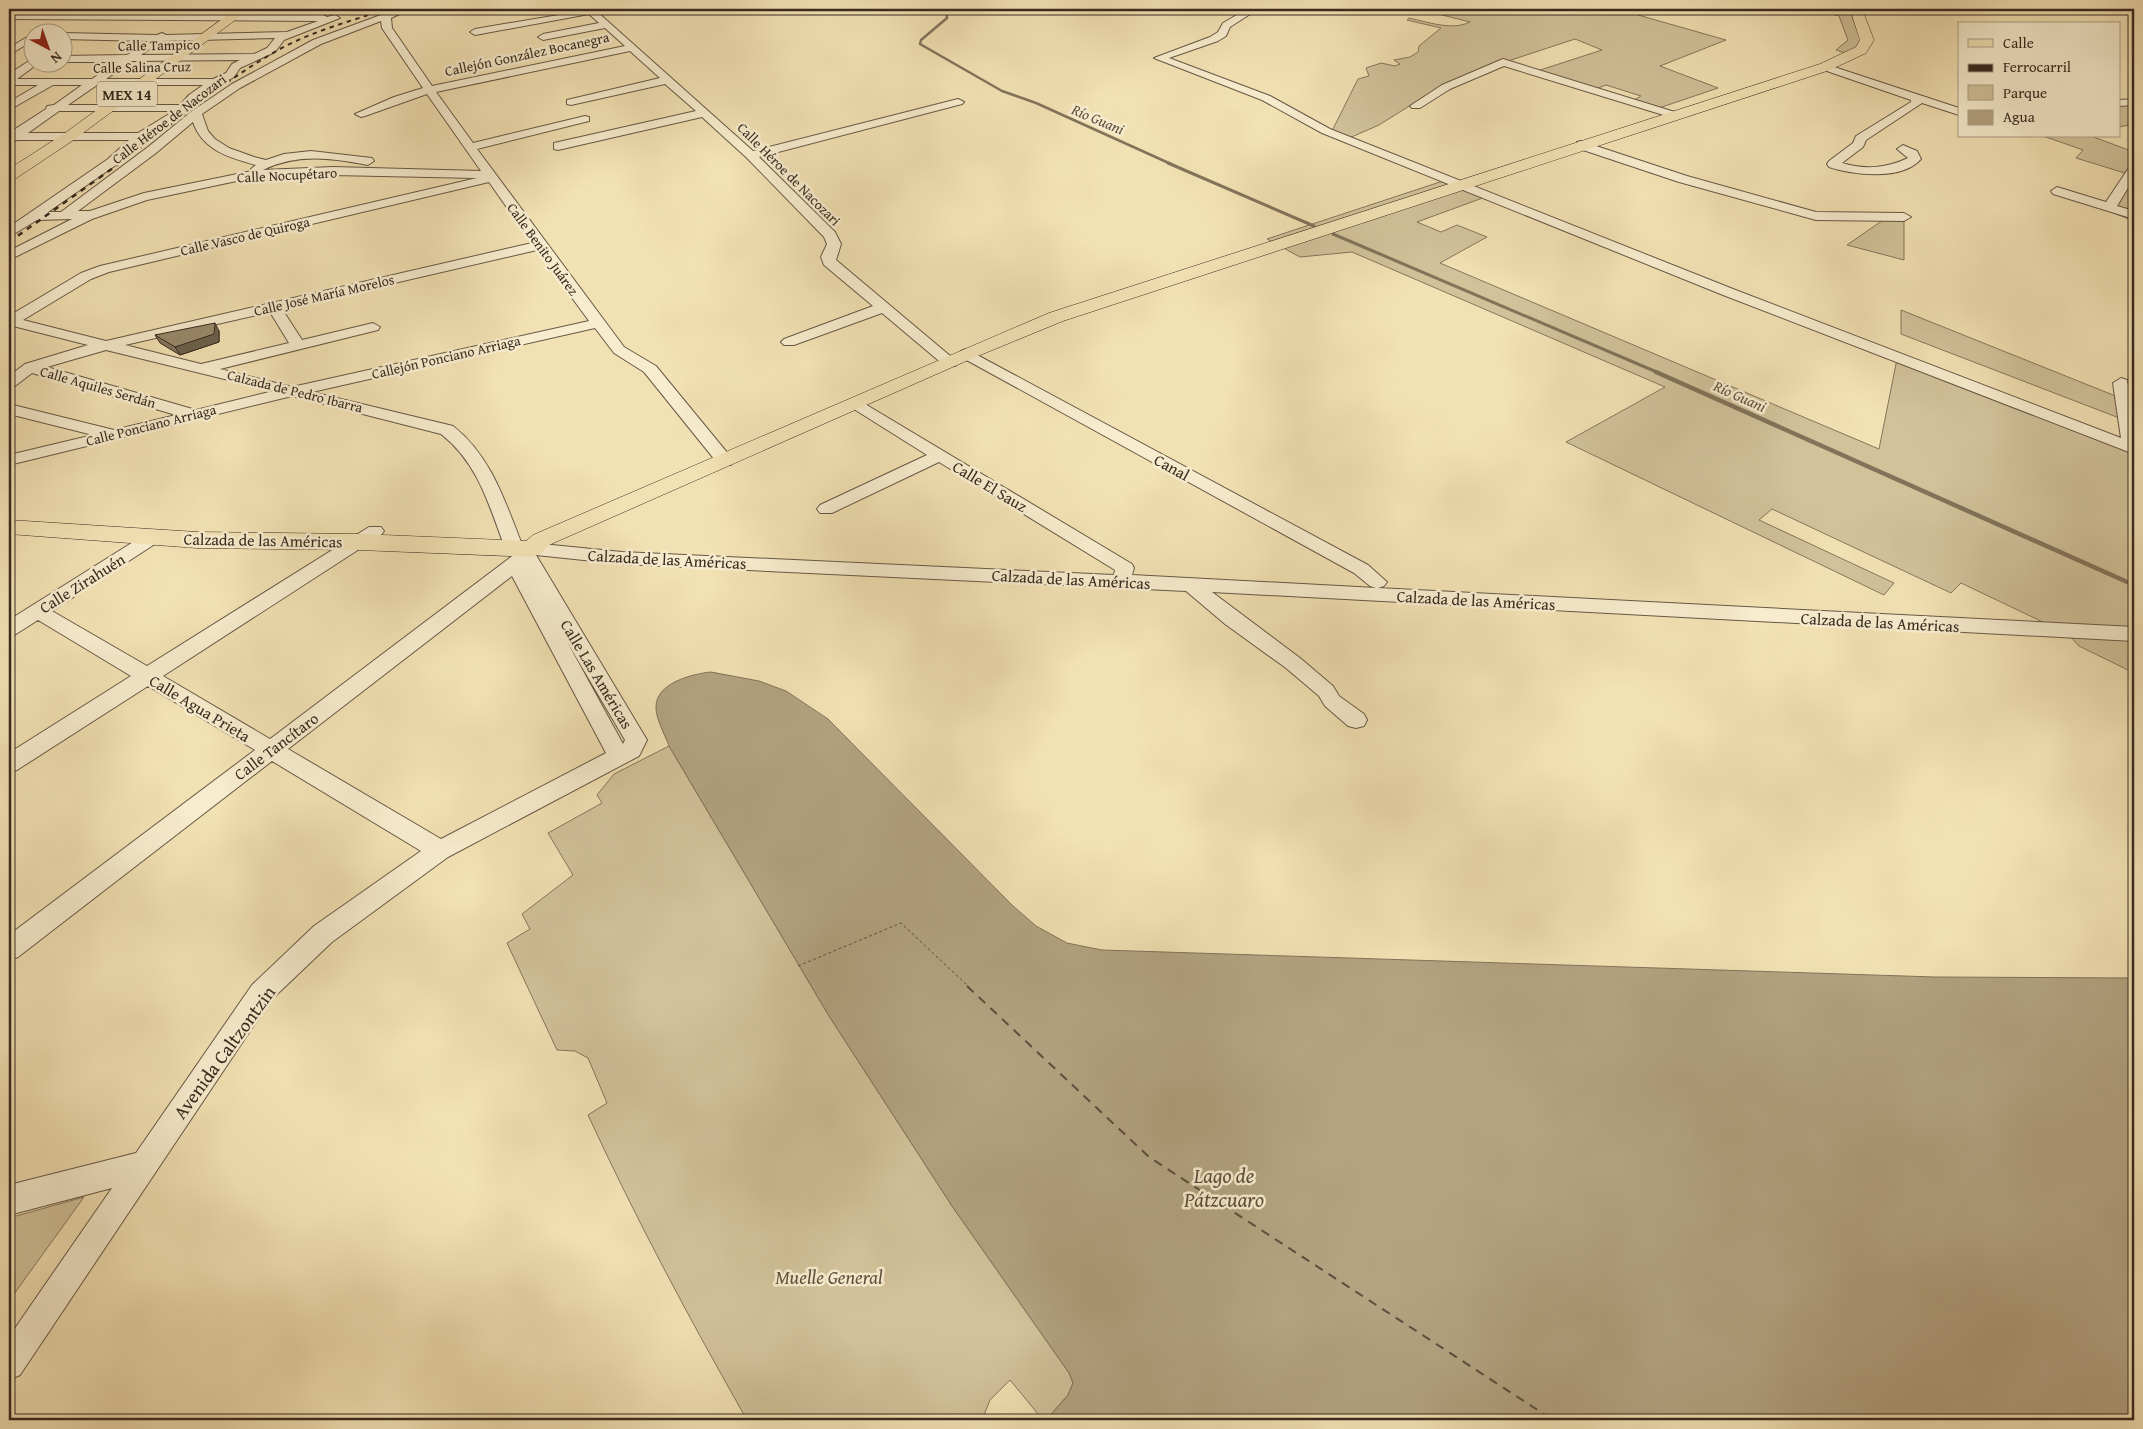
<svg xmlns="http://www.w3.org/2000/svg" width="2143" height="1429" font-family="'Gentium Book Plus',serif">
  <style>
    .green { fill: #d2c29a; stroke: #85765d }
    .water { fill: #b3a381; stroke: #82735a }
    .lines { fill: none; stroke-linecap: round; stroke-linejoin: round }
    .stream-far2 { stroke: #82735a; stroke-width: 2.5 }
    .stream-far1 { stroke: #82735a; stroke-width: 3 }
    .stream { stroke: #82735a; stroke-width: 4.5 }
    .ferry-far1 { stroke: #5d4e3d; stroke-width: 1; stroke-dasharray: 3 2.5; stroke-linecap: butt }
    .ferry { stroke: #5d4e3d; stroke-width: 2; stroke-dasharray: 9 7; stroke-linecap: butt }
    .minor-casing { stroke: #665845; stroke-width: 2 }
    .major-casing { stroke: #382a20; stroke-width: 1 }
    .minor { fill: #f7ecce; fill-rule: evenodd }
    .major { fill: #f2e1b3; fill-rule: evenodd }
    .rail-far1 { stroke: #382a20; stroke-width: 2; stroke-dasharray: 4.5 4.5; stroke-linecap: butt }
    .rail { stroke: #382a20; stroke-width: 2.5; stroke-dasharray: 5.5 5.5; stroke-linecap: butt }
    .wall { fill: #84765d; stroke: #382a20 }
    .shaded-wall { fill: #6b604c; stroke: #382a20 }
    .building { fill: #99896c; stroke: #382a20 }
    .labels { text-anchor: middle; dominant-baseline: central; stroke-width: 5; stroke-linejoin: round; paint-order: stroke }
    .far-street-label { font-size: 14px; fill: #382a20; stroke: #f7ecce }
    .shield { fill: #f7ecce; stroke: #716454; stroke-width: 1 }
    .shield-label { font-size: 15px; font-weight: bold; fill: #382a20 }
    .far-water-label { font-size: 15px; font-style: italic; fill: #5d4e3d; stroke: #f7ecce }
    .street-label { font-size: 16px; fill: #382a20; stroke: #f7ecce }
    .near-street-label { font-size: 19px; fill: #382a20; stroke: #f7ecce }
    .near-park-label { font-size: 19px; font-style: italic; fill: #5e503e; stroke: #f7ecce }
    .near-water-label { font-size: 21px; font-style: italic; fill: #5d4e3d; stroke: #f7ecce }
  </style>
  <rect width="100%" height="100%" fill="#f2e1b3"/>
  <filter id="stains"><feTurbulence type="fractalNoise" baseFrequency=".004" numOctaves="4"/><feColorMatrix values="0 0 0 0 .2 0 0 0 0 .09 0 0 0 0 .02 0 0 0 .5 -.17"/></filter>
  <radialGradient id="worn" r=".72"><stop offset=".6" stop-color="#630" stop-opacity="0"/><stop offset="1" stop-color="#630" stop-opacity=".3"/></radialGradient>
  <path class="green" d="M1429 9H1487L1494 11 1524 9H1617L1726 40 1660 66 1718 88 1653 110 1631 102 1641 96 1606 85 1590 91 1531 73 1602 50 1575 39 1499 64 1438 88 1379 125 1347 139 1326 131 1333 129 1358 79 1369 76 1366 68 1381 63 1395 66 1400 64 1394 60 1410 57 1418 52 1419 46 1441 28 1407 20 1409 18C1428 22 1452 31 1470 22L1442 15Z
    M1813 9H1856L1867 40 1852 55 1836 50 1848 40 1839 16Z
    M2134 102V124L2119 127V103Z
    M2043 136H2091L2134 152V221L2111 212 2128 174 2076 158 2083 150Z
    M1449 179 1488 196 1417 222 1441 232 1457 225 1487 237 1440 263 1879 449 1897 359 2130 448 2127 421 1901 334V310L2123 399 2125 410 2134 413V673L2079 646 2068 634 1961 583 1951 593 1772 509 1759 520 1894 583 1884 595 1566 442 1665 387 1352 252 1300 257 1267 239Z
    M1904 217V260L1847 245 1886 218Z
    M669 746 829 1016 952 1206 1069 1373 1073 1383 1068 1395 1046 1420H1043L1010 1380 990 1400 982 1420H747C690 1320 636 1219 588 1115L607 1103 588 1058 575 1051 557 1050 507 943 530 929 522 914 573 875 548 833 602 803 597 795 614 774Z
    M84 1197 9 1301V1218Z"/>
  <path class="water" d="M711 672 759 681 786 691 828 719 1012 905 1036 926 1067 943 1102 950 1935 977 2134 978V1420H1046L1068 1395 1073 1383 1069 1373 952 1206 829 1016 669 746C665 735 656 719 656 708 655 683 692 674 711 672Z"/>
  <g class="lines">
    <path class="stream-far2" d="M946 9 947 18 921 40 920 44 1002 91 1036 103 1171 164"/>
    <path class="stream-far1" d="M1168 163 1314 226
      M1333 234 1659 373"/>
    <path class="stream" d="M1656 372 2134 585"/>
    <path class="ferry-far1" d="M798 966 901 923 969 987"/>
    <path class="ferry" d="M967 986 1149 1157 1553 1420"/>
    <defs>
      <path id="minor" d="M397 9H410L391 18 392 28 432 86 625 46 605 28 543 40 538 37 543 34 599 23 589 14 475 35 470 32 475 29 594 9 753 151 958 99 964 102 962 104 759 157 835 232 841 244 836 260 955 360 958 363 955 366H945L882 313 794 345H784L781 342 784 339 873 306 824 265 821 257 827 244 824 237 747 158 702 117 558 150 554 149V143L696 111 665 84 571 105 567 104V100L660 78 630 51 436 92 473 143 585 116 589 117V121L477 149 624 347 656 366 734 461 731 465H719L644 372 614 353 595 328 312 392 453 426C492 457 505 502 523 547L532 543 622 552 1114 575 1115 570 939 462 832 513H820L817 509 820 505 927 455 849 406 847 403 849 400 855 398 1132 564 1134 568 1132 575 1376 588 1370 586 1354 573 961 357 958 354 961 351 966 349 1368 565 1387 582 1384 586 1378 588 2134 627V641L1212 592 1300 658 1333 686 1339 696 1364 714 1367 720 1364 726 1356 728 1348 726 1325 706 1319 696 1286 668 1225 624 1186 591 622 564 536 555 647 740 639 756 448 857 332 942 270 1001 20 1375 9 1380V1337L112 1188 9 1215V1185L136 1153 252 985 314 926 421 851 272 761 18 957 9 960V935L255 750 148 686 17 770 9 772V753L131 676 38 620 16 634 9 636V620L149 532H161L164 536 161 540 52 611 147 666 369 527H381L384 531 381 535 163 676 270 739 515 554 507 552 505 548C489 505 478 463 441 434L292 396 9 465V455L93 435 9 414V404L114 430 176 415 32 373 15 386 9 388V376L25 364 88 345 9 325V316L81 273 100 266 477 178 333 175 246 179 147 200 92 219 9 260V251L72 219 37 220 9 237V227L108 159 129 140H17L9 143V133L46 109 47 106 54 105 82 85H53L9 110V102L38 85H9V74L32 59V62H40L17 79H92L117 62H62V56L127 55 148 41 62 39V33L157 35 162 33 166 35 287 32 318 21 9 19V13L323 15 327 17 335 15 340 18 284 40 275 52 240 68 234 77 197 99 183 115 144 139 116 165 48 212H61L148 147 192 111 232 84 313 40ZM381 21 382 28 423 88 394 97 355 114 361 117 365 116 427 94 481 171 333 167 263 170C297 153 332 158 368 165L374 161 372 158 311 151 284 154 266 160 254 157 229 148 215 139 208 131 202 114 240 88 321 44ZM275 38 267 48 254 54 141 55 161 41ZM240 60 232 64 226 73 213 79H106L132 61ZM97 85H203L189 95 180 105H68ZM59 111H174L138 133H28ZM193 122C202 150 230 158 256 165L251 169 252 171 144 193 90 211H78L156 153ZM489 182 532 243 106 341 23 320 91 279 109 272ZM537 250 589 321 292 387 220 369 378 330 380 327 373 323 302 340 282 309ZM270 312 289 343 201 364 125 345ZM106 350 273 391 196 410 47 367ZM512 576 606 753 441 839 288 749ZM566 640 625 740 623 744Z
        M1247 9H1258L1230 27 1226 36 1218 41 1169 58 1270 96 1330 129 1733 289 2121 438 2113 383 2121 378 2127 380 2134 416V454L1723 295 1322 133 1262 100 1154 58 1210 37 1218 32 1223 23Z
        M32 34V41L9 55V48Z
        M1503 59 1678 113 1680 115 1674 118 1670 117 1504 66 1450 89 1420 108H1412L1410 106 1442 85Z
        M1825 64 1959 108V115L1922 103 1866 140 1863 147 1842 163C1864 170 1888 168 1908 158L1897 149 1903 145 1917 151 1921 159C1902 181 1853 175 1829 167L1827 164 1829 161 1853 143 1856 136 1911 102V100L1821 69 1820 67Z
        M2134 99V105L2119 106V100Z
        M1581 141 1687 176 1816 212 1904 213 1911 217 1904 221 1816 220 1679 182 1577 148V142Z
        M2134 165V178L2117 206 2134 211V219L2053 194 2051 191 2057 187 2106 202 2130 166Z"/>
      <path id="major" d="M236 9H250L75 139 15 179 9 181V169L65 133Z
        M1850 9H1862L1874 40 1866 53 1830 70 1063 321 973 358 549 545 540 554 532 557 359 550 197 548 9 534V520L197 532 359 534 526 541 533 535 1049 313 1820 64 1856 47 1860 40Z"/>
    </defs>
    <use href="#minor" class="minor-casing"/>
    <use href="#major" class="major-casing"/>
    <use href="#minor" class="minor"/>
    <use href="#major" class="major"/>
    <path class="rail-far1" d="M119 164C171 125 223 81 280 49 313 31 351 21 387 9"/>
    <path class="rail" d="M9 242 120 163"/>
  </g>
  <path class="wall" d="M219 331V342L180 355 160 343 155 335Z"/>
  <path class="shaded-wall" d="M215 323 219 331V342L180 355 175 347Z"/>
  <path class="building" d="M215 323 214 334 175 347 155 335Z"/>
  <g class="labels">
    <g class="far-street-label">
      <text transform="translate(159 45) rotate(-1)">Calle Tampico</text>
      <text transform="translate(527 54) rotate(-12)">Callejón González Bocanegra</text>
      <text transform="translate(142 67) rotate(-1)">Calle Salina Cruz</text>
      <text transform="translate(169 119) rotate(-37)">Calle Héroe de Nacozari</text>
      <text transform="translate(789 174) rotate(45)">Calle Héroe de Nacozari</text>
      <text transform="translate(287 175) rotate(-3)">Calle Nocupétaro</text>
      <text transform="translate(245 236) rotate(-13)">Calle Vasco de Quiroga</text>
      <text transform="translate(543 249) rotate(54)">Calle Benito Juárez</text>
      <text transform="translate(324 295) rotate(-13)">Calle José María Morelos</text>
      <text transform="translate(446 357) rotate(-13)">Callejón Ponciano Arriaga</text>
      <text transform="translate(98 387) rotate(16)">Calle Aquiles Serdán</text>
      <text transform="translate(295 391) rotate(14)">Calzada de Pedro Ibarra</text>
      <text transform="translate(151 425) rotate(-14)">Calle Ponciano Arriaga</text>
    </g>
    <rect class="shield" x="97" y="81.5" width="60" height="25" rx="4"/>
    <g class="shield-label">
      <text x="127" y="94">MEX 14</text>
    </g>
    <g class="far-water-label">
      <text transform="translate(1098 119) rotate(23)">Río Guani</text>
      <text transform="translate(1740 396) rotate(24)">Río Guani</text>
    </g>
    <g class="street-label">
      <text transform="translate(1172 467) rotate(29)">Canal</text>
      <text transform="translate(990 486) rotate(31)">Calle El Sauz</text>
      <text transform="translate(263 540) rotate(1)">Calzada de las Américas</text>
      <text transform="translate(667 559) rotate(3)">Calzada de las Américas</text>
      <text transform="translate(1071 579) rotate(3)">Calzada de las Américas</text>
      <text transform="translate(82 583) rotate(-32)">Calle Zirahuén</text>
      <text transform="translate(1476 600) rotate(3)">Calzada de las Américas</text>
      <text transform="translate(1880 622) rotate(3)">Calzada de las Américas</text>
      <text transform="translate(597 674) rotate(59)">Calle Las Américas</text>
      <text transform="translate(200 708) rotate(31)">Calle Agua Prieta</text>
      <text transform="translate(276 746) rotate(-37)">Calle Tancítaro</text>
    </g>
    <g class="near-street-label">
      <text transform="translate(224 1052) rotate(-54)">Avenida Caltzontzin</text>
    </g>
    <g class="near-park-label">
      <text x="829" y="1277">Muelle General</text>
    </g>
    <g class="near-water-label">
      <text x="1224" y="1175">Lago de<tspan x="1224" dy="24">Pátzcuaro</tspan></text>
    </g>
  </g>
  <rect width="2143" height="1429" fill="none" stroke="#f2e1b3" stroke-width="30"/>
  <rect x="10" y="10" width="2123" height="1409" fill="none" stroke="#382a20" stroke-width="2.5"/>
  <rect x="15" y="15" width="2113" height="1399" fill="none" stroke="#382a20"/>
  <rect x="1958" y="22" width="162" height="115" fill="#f7ecce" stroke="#ab9e88"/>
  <rect x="1968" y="39" width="25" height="8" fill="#f2e1b3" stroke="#ab9e88"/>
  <text x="2003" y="48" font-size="15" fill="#382a20">Calle</text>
  <rect x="1968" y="64" width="25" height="8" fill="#382a20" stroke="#ab9e88"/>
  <text x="2003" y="72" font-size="15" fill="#382a20">Ferrocarril</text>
  <rect x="1968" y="85" width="25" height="15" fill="#d2c29a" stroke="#ab9e88"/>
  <text x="2003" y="98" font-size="15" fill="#382a20">Parque</text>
  <rect x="1968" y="110" width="25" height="15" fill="#b3a381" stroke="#ab9e88"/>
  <text x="2003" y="122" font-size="15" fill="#382a20">Agua</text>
  <g transform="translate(48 48) rotate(139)"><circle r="24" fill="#f7ecce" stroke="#ab9e88"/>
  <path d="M0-4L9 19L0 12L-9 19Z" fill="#8f2418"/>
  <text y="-8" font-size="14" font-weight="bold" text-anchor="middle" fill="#382a20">N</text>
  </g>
  <rect width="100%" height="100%" filter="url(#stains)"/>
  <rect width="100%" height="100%" fill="url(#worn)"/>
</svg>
